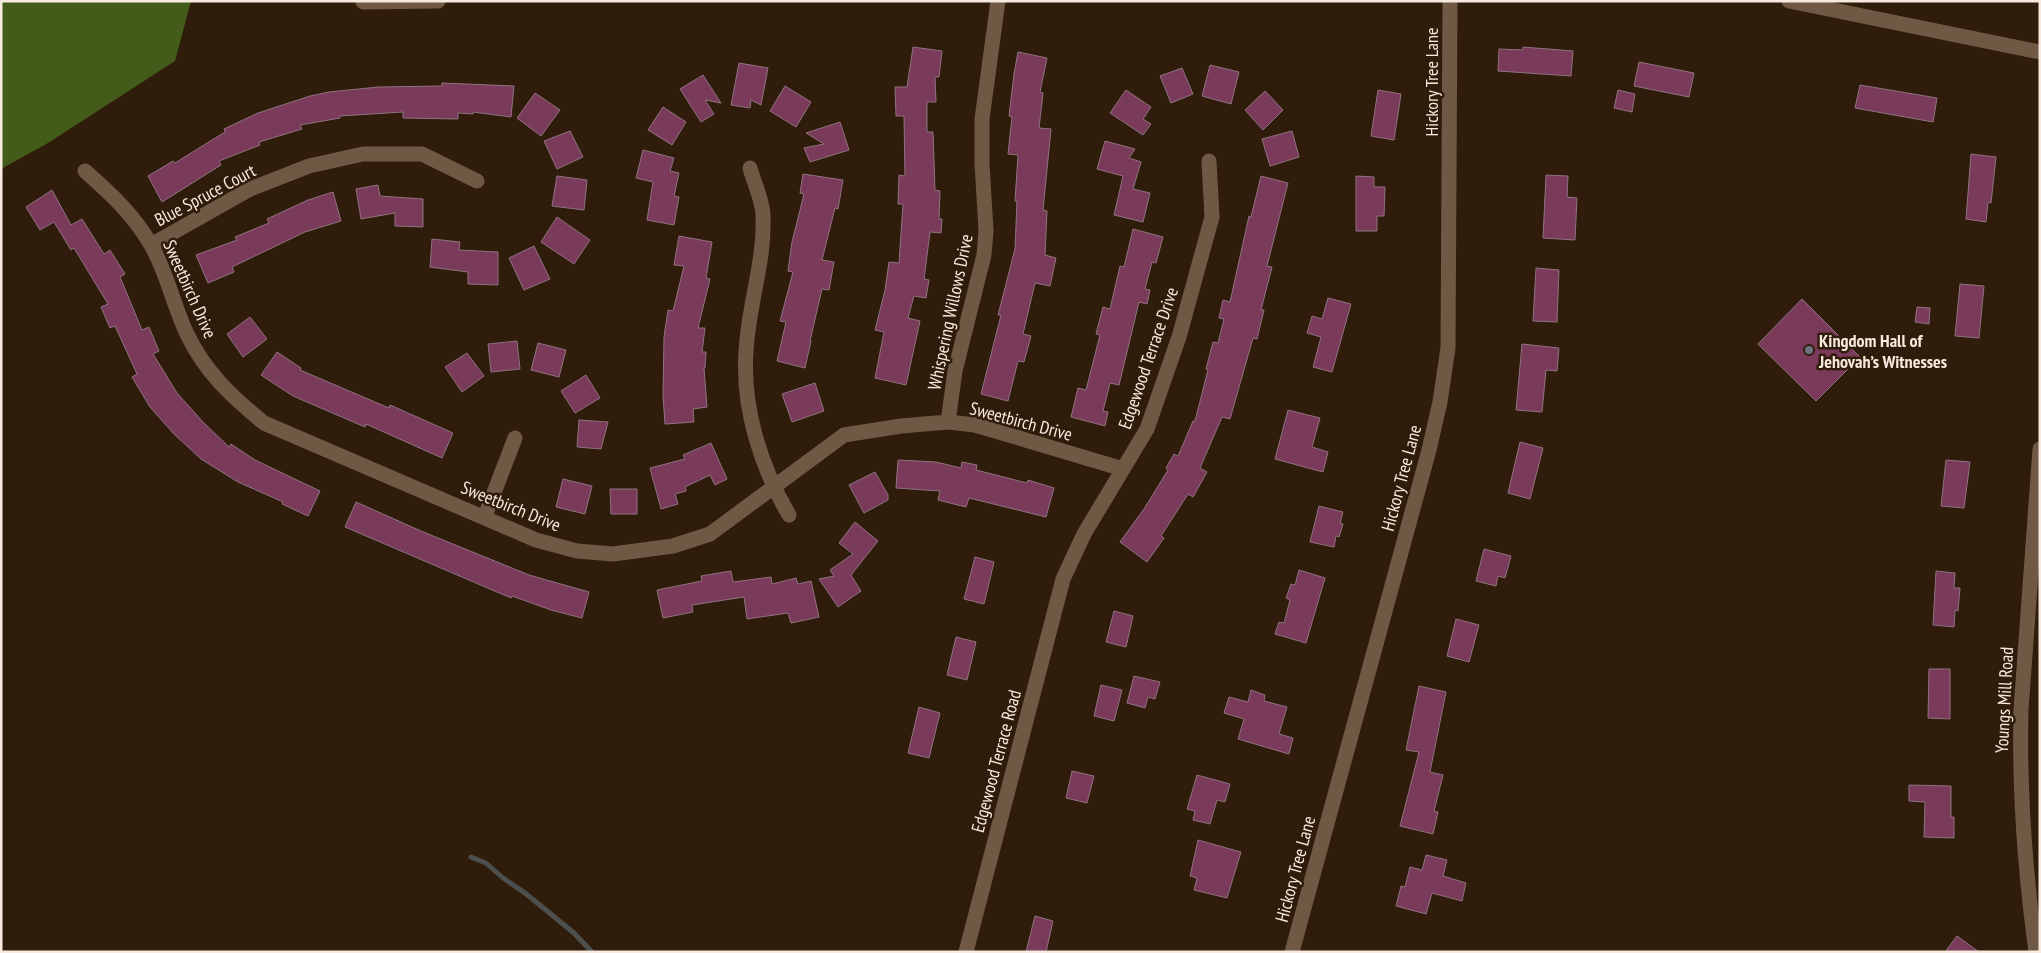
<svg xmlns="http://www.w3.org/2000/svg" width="2041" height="953" font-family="'PT Sans Narrow',sans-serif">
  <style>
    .forest { fill: #445c1a }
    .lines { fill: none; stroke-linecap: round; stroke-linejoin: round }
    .stream { stroke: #4c4f4e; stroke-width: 5 }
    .building { fill: #7a3a5a; stroke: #907380 }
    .minor { stroke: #6f5945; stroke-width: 15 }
    .worship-dot { fill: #6b7280; stroke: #2f1c0a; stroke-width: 2 }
    .labels { text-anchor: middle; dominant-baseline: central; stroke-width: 5; stroke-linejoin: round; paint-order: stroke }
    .street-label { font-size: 18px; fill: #f8eadf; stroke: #2f1c0a }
    .poi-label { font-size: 18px; font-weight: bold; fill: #f8eadf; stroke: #2f1c0a; text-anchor: start }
  </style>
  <rect width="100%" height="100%" fill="#2f1c0a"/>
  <path class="forest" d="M1 1H191L175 61 48 143 1 169Z"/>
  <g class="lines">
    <path class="stream" d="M471 857 486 863 503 878 525 893 574 933 592 952"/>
  </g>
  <path class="building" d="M913 47 942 51 939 77H935L936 102H927V132H933L935 190 940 191 939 219H942L941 233 930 232 924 279 929 280 926 298 914 296 908 318 920 321 906 385 875 378 884 332 875 330 885 290 889 262 899 263 903 204H898L899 175 905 176 904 116H896L895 87H907Z
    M1523 47 1573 51 1571 76 1498 71 1499 49 1523 50Z
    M1018 52 1047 58 1040 92 1043 93 1039 128 1051 129 1043 210 1047 211 1045 255 1056 258 1050 286 1035 283 1023 334 1031 336 1024 362 1018 361 1008 401 981 394 1001 315H998L1015 249 1017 201H1015L1018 155 1008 154 1012 117 1009 116 1014 74Z
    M1639 62 1694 73 1689 97 1634 86Z
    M739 63 768 68 761 105 751 100 750 108 731 105Z
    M1210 65 1239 72 1231 104 1202 96Z
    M1182 68 1193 94 1171 103 1160 76Z
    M703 75 721 103 705 100 714 114 701 122 680 89Z
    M442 83 514 86 511 117 473 112V114L458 113V119L403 118V112L340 116V118L300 125 302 129 259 142 260 145 219 161 221 165 162 202 148 176 173 161 175 163 225 132 224 129 258 113 310 96 329 92 378 87 442 86Z
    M1860 85 1937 98 1933 122 1855 108Z
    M785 86 811 102 796 127 770 111Z
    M1126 90 1151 107 1143 119 1151 124 1143 135 1110 113Z
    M1378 90 1401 94 1394 140 1371 136Z
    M1618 90 1635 94 1632 112 1614 108Z
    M1265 91 1283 110 1263 130 1245 110Z
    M535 93 560 110 541 136 517 118Z
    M663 107 686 122 672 145 648 130Z
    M840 122 849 150 810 162 804 148 824 144 806 133Z
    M570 131 583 157 557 169 544 141Z
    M1292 131 1299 157 1270 166 1262 139Z
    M1105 141 1135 149 1129 158 1141 162 1133 189 1150 193 1143 222 1114 215 1123 176 1097 169Z
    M643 150 674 158 670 171 679 173 674 196 679 197 674 225 647 220 653 182 636 178Z
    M1971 154 1996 157 1991 203 1988 202 1986 222 1966 219Z
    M803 174 843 180 838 209 835 208 822 260 834 262 829 290 822 289 810 341H811L805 368 777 361 786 322 780 321 793 272 788 271 792 242 804 194 800 193Z
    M1546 175 1568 176 1567 197 1577 198 1575 240 1543 238Z
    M557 176 587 180 584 210 552 206Z
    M1261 176 1288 183 1267 266 1272 267 1261 310H1264L1257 339 1253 338 1230 419 1222 417 1200 468 1207 472 1193 497 1188 494 1161 536 1164 538 1147 562 1120 542 1144 509 1168 470 1166 468 1174 454 1178 456 1193 421H1195L1208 370 1206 369 1213 342 1218 343 1224 319 1219 318 1223 300 1230 302 1249 216 1251 217Z
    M1356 176 1374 177V187H1385L1384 216H1377V231H1356Z
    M378 185 380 196 423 199V227L395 226V213L361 219 356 189Z
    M52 190 71 225 82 219 104 254 110 250 125 274 120 277 142 330 149 327 159 351 153 354 177 393 203 422 229 447 231 444 255 460 320 491 308 516 282 504 283 502 238 482 201 459 174 434 150 407 132 377 137 374 115 326 110 328 101 307 108 304 74 248 71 250 54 222 40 230 26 207Z
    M333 192 341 221 305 232 232 267 234 272 208 283 196 255 237 240 235 237 269 223 267 219 308 200Z
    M557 217 590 240 574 264 541 242Z
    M1133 229 1163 237 1156 263 1152 262 1145 289 1150 290 1147 304 1139 302 1119 385 1110 383 1103 411 1108 412 1105 426 1071 417 1078 388 1086 390 1100 335 1096 334 1103 307 1110 309 1120 266 1124 267Z
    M679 236 712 242 706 278 710 279 698 328H705L702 352H706L705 368H704L707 407 693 409 694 422 665 424 663 396 664 337 668 310 673 311 684 266 674 265Z
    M432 239 460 242 459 250 498 252V285L468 284V272L430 267Z
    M534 246 550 279 524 290 509 258Z
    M1536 268 1559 270 1557 322 1533 321Z
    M1960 284 1984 286 1979 338 1955 336Z
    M1328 298 1351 304 1332 372 1313 367 1321 337 1307 333 1312 316 1322 319Z
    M1802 299 1860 357 1816 401 1758 344Z
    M1917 307 1930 308 1929 324 1915 322Z
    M250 317 267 339 243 357 227 334Z
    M517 341 520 369 491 372 488 344Z
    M538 343 566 350 559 377 531 370Z
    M1522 344 1559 348 1557 371 1546 370 1542 412 1516 410Z
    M277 352 301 368 300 370 389 408 390 405 453 433 442 458 366 424 365 427 293 396 261 375Z
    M467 353 484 376 462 392 445 367Z
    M586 375 600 398 575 413 561 391Z
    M815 383 824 411 792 422 782 394Z
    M1288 410 1320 418 1312 447 1328 452 1323 472 1275 459Z
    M579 420 608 422 601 449 577 447Z
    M1520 442 1543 448 1530 499 1508 493Z
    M711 443 727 479 715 485 710 475 685 487 686 491 675 494 678 504 661 509 650 468 685 459 683 455Z
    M898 460 936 462 961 468 962 462 977 465 976 470 1027 483 1028 480 1054 488 1046 517 969 498 966 507 938 500 940 491 896 488Z
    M1946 460 1970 462 1964 508 1941 506Z
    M875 472 888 495V500L864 513 849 485Z
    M563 479 592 486 585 514 556 507Z
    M610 489H637V514H611Z
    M356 502 421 531 529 575 589 592 582 618 551 610 512 596 511 598 345 527Z
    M1319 506 1343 512 1340 523 1343 524 1339 537 1336 536 1334 547 1310 542Z
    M855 522 878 541 851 575 861 591 838 607 819 579 834 576 830 570 853 554 839 543Z
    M1484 549 1511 556 1505 578 1498 576 1496 586 1476 581Z
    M975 557 994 562 984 604 964 599Z
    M1299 570 1325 578 1306 643 1275 634 1279 622 1284 623 1290 600 1286 598 1291 584 1295 585Z
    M731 571 733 582 771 577 772 584 796 578 798 584 811 581 819 617 791 623 788 613 747 619 744 597 692 605 693 612 663 618 657 590 702 581 701 576Z
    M1936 571 1955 573 1954 588H1960L1958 611 1955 610 1954 627 1933 625Z
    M1114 611 1133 616 1126 647 1106 642Z
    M1456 619 1479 625 1469 662 1447 656Z
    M956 637 976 642 967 680 947 675Z
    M1929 669H1950V719L1928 718Z
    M1134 676 1160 682 1155 699 1148 697 1145 708 1127 703Z
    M1101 685 1122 690 1114 721 1094 716Z
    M1419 686 1446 692 1430 772 1443 775 1434 811 1438 812 1433 834 1400 826 1419 752 1406 750Z
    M1251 690 1265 695 1264 701 1287 707 1279 734 1293 738 1289 754 1238 739 1244 719 1224 713 1229 697 1248 702Z
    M919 707 940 713 929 758 908 753Z
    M1072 771 1094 776 1087 803 1066 798Z
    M1197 775 1230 784 1225 802 1217 800 1210 824 1193 820 1195 811 1187 809Z
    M1909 785 1951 786V817H1954V838L1924 837 1925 802 1909 801Z
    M1198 840 1241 852 1227 898 1194 890 1197 878 1190 876Z
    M1426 855 1447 860 1443 876 1466 883 1462 901 1432 893 1426 914 1396 906 1401 886 1405 887 1410 867 1422 870Z
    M1035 916 1053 921 1046 952H1026Z
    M1957 936 1979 952H1945Z"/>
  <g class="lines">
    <path class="minor" d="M1789 1 2040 52
      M363 2 438 1
      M750 168C754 183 763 201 763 216 765 262 748 306 746 352 742 408 761 467 789 515
      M85 171C110 193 134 215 151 245 167 272 173 305 187 334 205 372 232 397 264 423L536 540 577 551 613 554 673 546 710 534 844 435 901 426 948 422 975 425 1123 469
      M151 245 250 189 309 166 363 154H422L477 181
      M948 422 955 371 984 255 986 231 982 163V119L998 1
      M485 516 515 438
      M966 952 1063 579 1084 534 1147 429 1179 337 1212 217 1209 161
      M1292 952 1429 450 1440 402 1448 348 1450 1
      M2036 952C2025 871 2019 791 2021 710L2040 449"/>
  </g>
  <circle class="worship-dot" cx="1809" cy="350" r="5"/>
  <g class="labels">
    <g class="street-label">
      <text transform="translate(1431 82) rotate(-90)">Hickory Tree Lane</text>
      <text transform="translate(205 195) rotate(-28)">Blue Spruce Court</text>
      <text transform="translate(190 289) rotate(66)">Sweetbirch Drive</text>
      <text transform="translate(950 312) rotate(-78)">Whispering Willows Drive</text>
      <text transform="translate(1148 358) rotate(-71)">Edgewood Terrace Drive</text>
      <text transform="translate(1021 421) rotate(15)">Sweetbirch Drive</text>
      <text transform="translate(1401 478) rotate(-75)">Hickory Tree Lane</text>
      <text transform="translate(511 506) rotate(22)">Sweetbirch Drive</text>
      <text transform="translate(2004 700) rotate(-87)">Youngs Mill Road</text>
      <text transform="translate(996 761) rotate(-75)">Edgewood Terrace Road</text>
      <text transform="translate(1295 869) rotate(-75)">Hickory Tree Lane</text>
    </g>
    <g class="poi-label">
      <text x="1819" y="340">Kingdom Hall of<tspan x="1819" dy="21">Jehovah’s Witnesses</tspan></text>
    </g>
  </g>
  <rect width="2041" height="953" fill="none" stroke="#f8eadf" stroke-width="5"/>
</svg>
